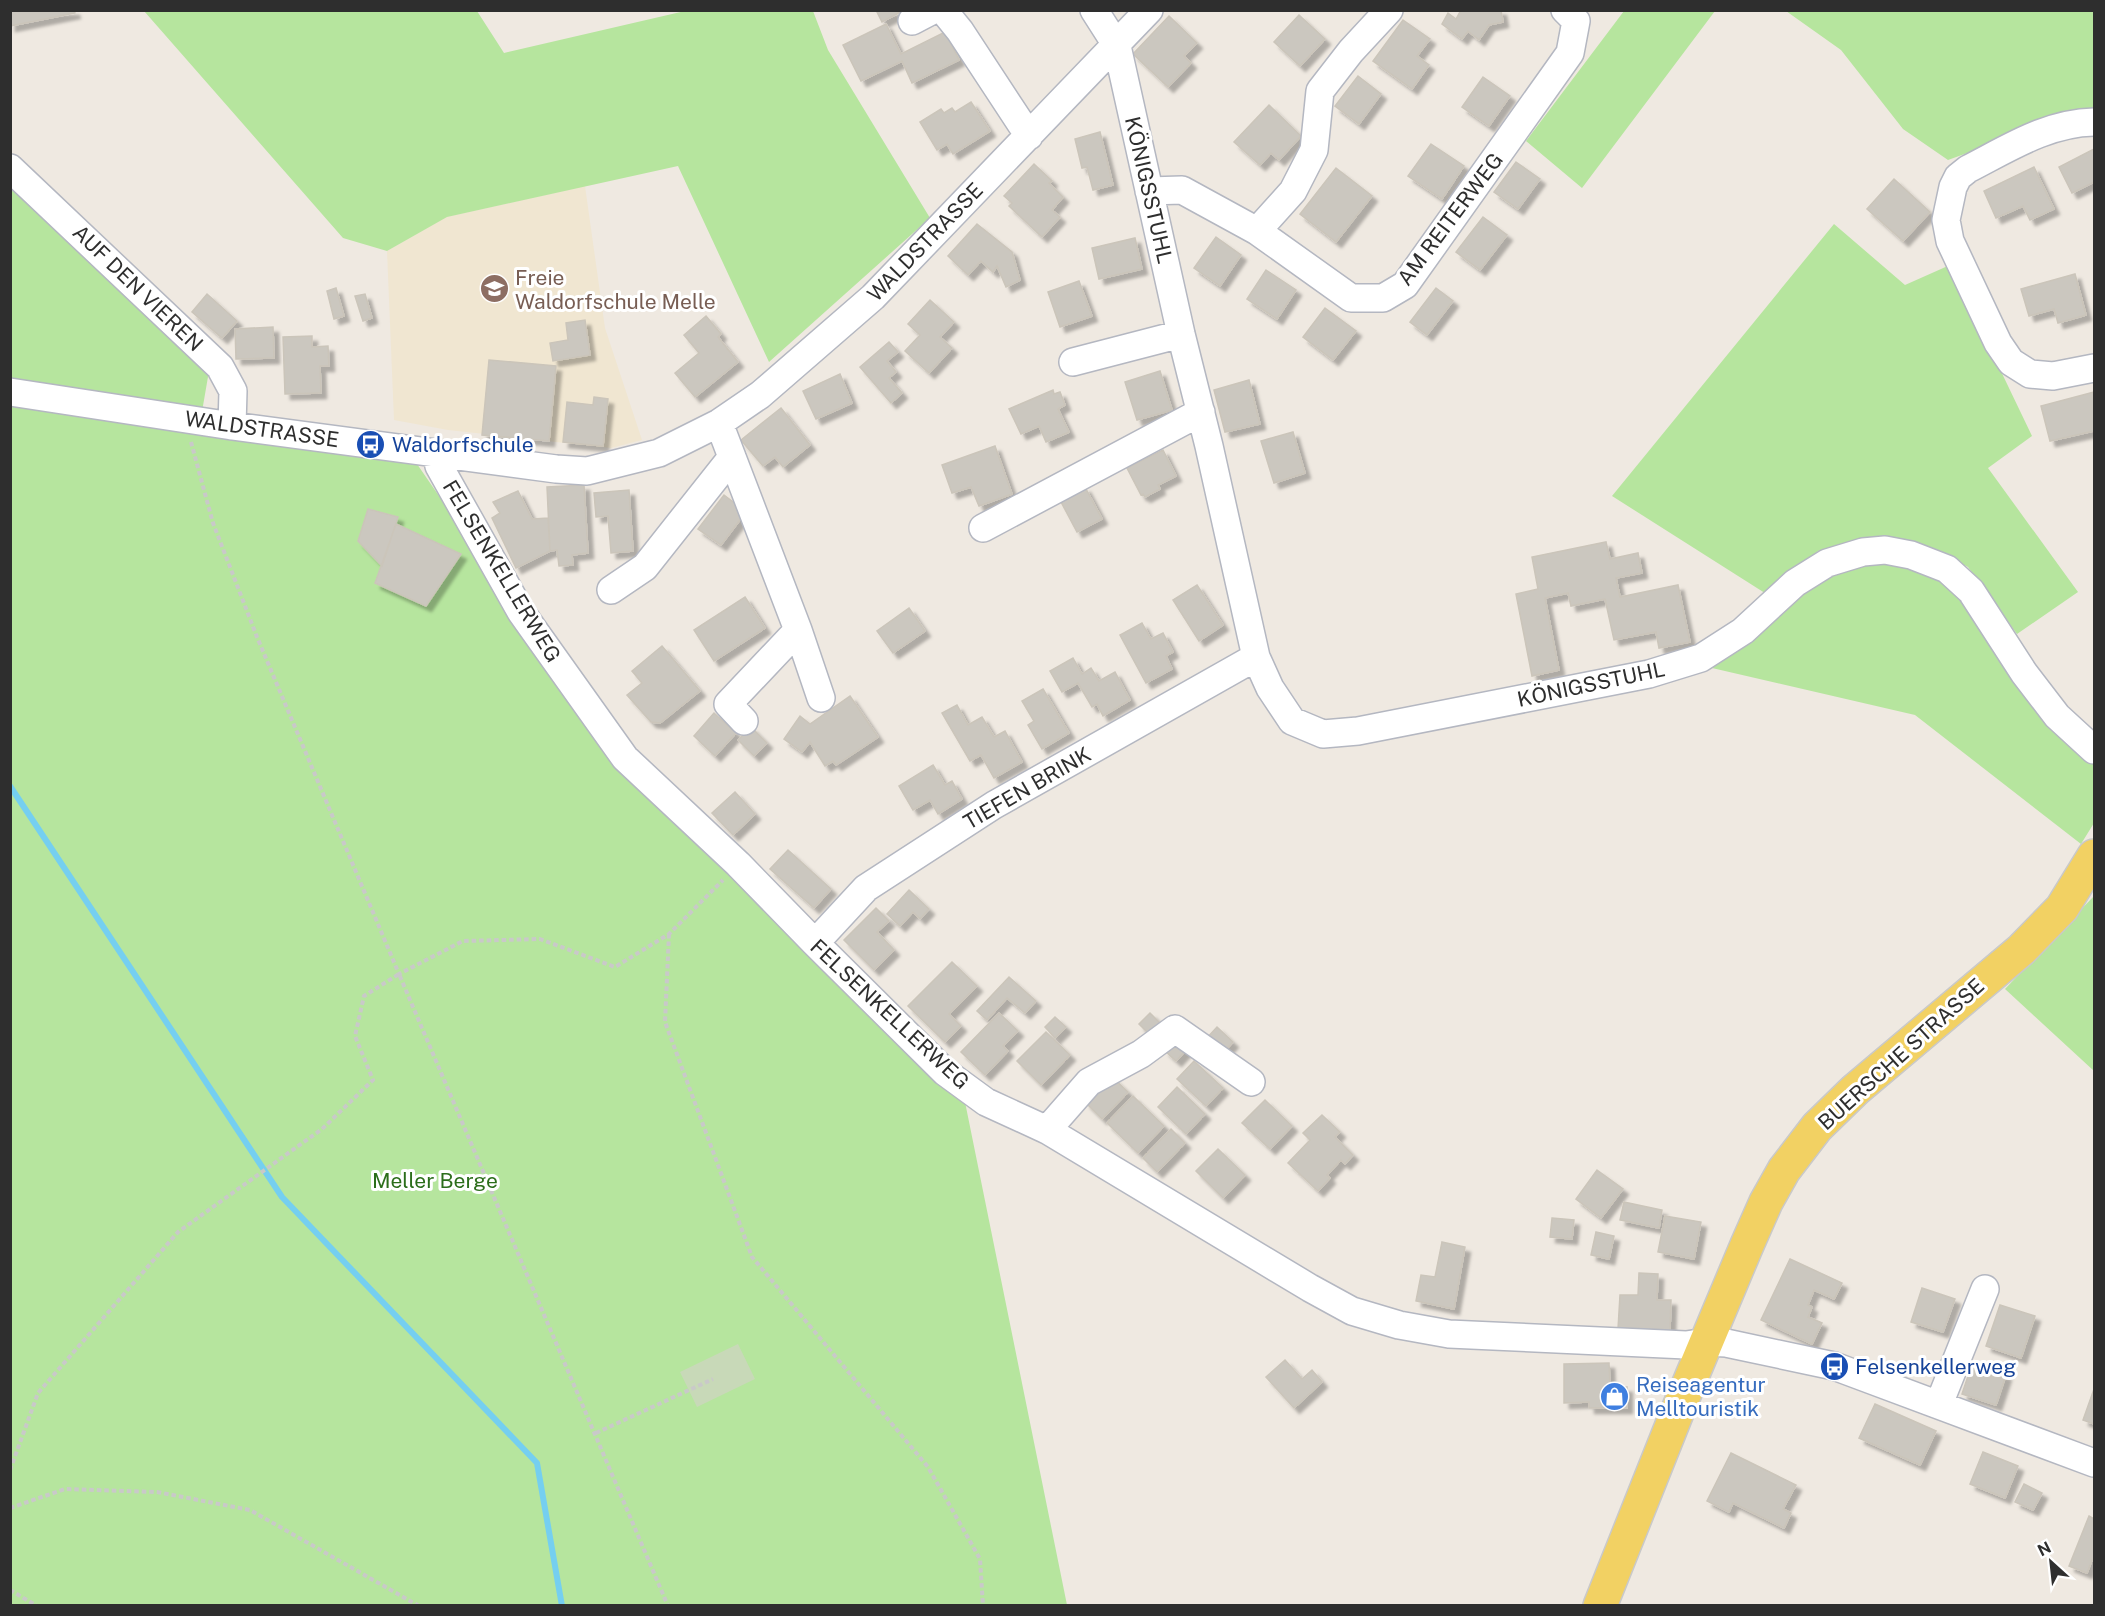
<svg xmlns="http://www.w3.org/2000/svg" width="2105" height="1616" font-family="'Public Sans',sans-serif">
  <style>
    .education { fill: #f0e6d1 }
    .green { fill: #b6e59e }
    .cemetery { fill: #c8d9b8 }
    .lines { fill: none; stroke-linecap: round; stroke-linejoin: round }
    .stream { stroke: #75cff0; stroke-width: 6 }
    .building { fill: #cbc7bf; stroke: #cbc5ba; stroke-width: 1.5; filter: url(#shadow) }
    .minor-casing { stroke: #b4b7c1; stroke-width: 30 }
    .major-casing { stroke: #c9c9c9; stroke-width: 36 }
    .path { stroke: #c9c9c9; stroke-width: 4; stroke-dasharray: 4.5 3; stroke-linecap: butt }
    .minor { stroke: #fff; stroke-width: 27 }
    .major { stroke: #f2d163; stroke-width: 33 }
    .labels { text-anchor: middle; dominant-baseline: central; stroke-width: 6; stroke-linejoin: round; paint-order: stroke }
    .street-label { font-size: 21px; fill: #2e2e2e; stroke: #fff }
    .education-label { font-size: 21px; fill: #785e54; stroke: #fff; text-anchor: start }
    .transit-label { font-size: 21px; fill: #164399; stroke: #fff; text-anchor: start }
    .park-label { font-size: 21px; fill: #2c6e1b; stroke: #fff }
    .shop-label { font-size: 21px; fill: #366cbe; stroke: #fff; text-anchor: start }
  </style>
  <defs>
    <filter id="shadow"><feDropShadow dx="5.5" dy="5.5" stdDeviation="1.5" flood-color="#0004"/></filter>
  </defs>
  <rect width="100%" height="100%" fill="#efe9e1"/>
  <path class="education" d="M585 186 605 328 642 440 611 448 448 430 394 420 387 251 446 217Z"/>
  <path class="green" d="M144 11H477L504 53 685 11H813L828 50 930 218 769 362 678 166 447 217 387 251 343 238Z
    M1624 11H1715L1582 188 1526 141Z
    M1786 11H2094V107L1948 160 1903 129 1841 50Z
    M10 181 209 371 199 429 417 464 468 538 513 621 965 1102 1067 1605H11Z
    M1834 224 1905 285 1950 265 2032 436 1988 468 2078 592 2017 634 1968 567 1930 547 1884 538 1850 542 1818 551 1768 595 1612 496Z
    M1865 560 1907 562 1942 576 2094 761V823L2081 844 1915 715 1712 668 1829 568Z
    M2094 896V1071L2005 989Z"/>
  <path class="cemetery" d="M738 1344 755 1379 697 1407 680 1372Z"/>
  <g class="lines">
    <path class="stream" d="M10 786 282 1197 537 1463 562 1606"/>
  </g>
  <path class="building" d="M10 10H74L75 13 10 26Z
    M876 10H904L882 22Z
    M1461 10H1501L1503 22 1489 25 1479 40 1468 31 1462 39 1442 24 1448 13 1456 19Z
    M1299 15 1325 39 1300 66 1274 42Z
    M1169 16 1197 43 1184 56 1191 63 1168 87 1133 54Z
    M1403 20 1430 39 1417 56 1429 65 1412 89 1373 61Z
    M886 24 901 54 945 32 959 60 912 83 902 61 861 81 843 45Z
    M1358 76 1381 94 1359 124 1335 106Z
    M1483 77 1510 96 1489 126 1462 107Z
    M971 102 990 131 953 154 947 144 937 150 920 122 941 109 944 113 952 108 955 112Z
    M1269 105 1301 136 1279 160 1271 153 1260 165 1234 142Z
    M1100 132 1113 185 1093 190 1087 167 1082 168 1075 139Z
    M1431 144 1464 166 1442 199 1408 176Z
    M2094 149V182L2072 193 2059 167Z
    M1516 162 1540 179 1518 209 1494 192Z
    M1034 164 1052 181 1049 183 1063 197 1052 210 1060 217 1042 237 1009 206 1012 203 1004 196Z
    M2034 167 2054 209 2030 220 2023 206 1996 218 1984 191Z
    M1336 168 1372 196 1336 242 1300 214Z
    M1894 179 1930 212 1903 241 1867 209Z
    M1483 217 1507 235 1480 270 1456 252Z
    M977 224 1012 252 1020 280 1006 287 997 266 993 272 981 261 968 275 948 256Z
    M1216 237 1241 255 1220 286 1194 268Z
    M1135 238 1142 269 1099 279 1092 248Z
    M1266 270 1296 290 1277 319 1247 299Z
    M2075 274 2086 315 2058 323 2054 309 2029 316 2021 289Z
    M1079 281 1092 316 1060 327 1048 292Z
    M336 288 344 316 334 319 327 291Z
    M1436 288 1453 301 1427 335 1410 322Z
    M207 294 237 321 222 338 192 312Z
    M365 294 372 318 363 321 355 296Z
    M930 300 954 322 940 337 952 348 929 373 905 351 920 335 908 324Z
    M1325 308 1356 331 1333 360 1303 337Z
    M706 316 721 334 718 337 738 362 695 397 675 373 699 353 684 335Z
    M585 320 590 355 553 361 550 343 568 340 566 323Z
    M273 327 274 358 236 359 235 329Z
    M312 336V347L328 346 329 366H320L321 393 285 394 283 337Z
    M889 342 898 352 887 361 896 372 889 378 902 393 891 403 860 367Z
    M489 360 556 366 549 441 482 435Z
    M1160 371 1172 410 1137 420 1125 382Z
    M840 374 852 403 816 419 803 391Z
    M1249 380 1260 424 1225 432 1214 390Z
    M1053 390 1054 394 1060 392 1065 405 1058 409 1069 432 1046 442 1039 426 1021 434 1009 409Z
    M2094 392V431L2050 441 2041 406Z
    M594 397 608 399 603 446 563 442 567 402 593 405Z
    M781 408 810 445 783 467 775 457 763 466 741 440Z
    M1293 432 1305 473 1274 483 1261 441Z
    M995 446 1012 494 979 506 971 487 952 493 942 465Z
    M1163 450 1176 476 1158 485 1160 489 1145 497 1143 494 1141 495 1127 468Z
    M584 485 588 553 572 555 573 565 559 566 557 550 550 551 547 487Z
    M1085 487 1102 519 1077 532 1060 500Z
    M629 490 633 551 611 553 608 516 596 517 594 493Z
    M518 491 532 519 548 518 550 551 516 568 492 518 500 513 493 502Z
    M724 495 746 512 721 545 698 529Z
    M368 509 398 517 382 566 358 541Z
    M396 524 461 554 426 606 375 583Z
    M1606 542 1610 559 1638 553 1642 573 1616 578 1620 597 1678 585 1690 642 1659 648 1656 632 1614 640 1605 599 1571 606 1568 593 1545 598 1559 670 1532 676 1516 594 1538 589 1532 557Z
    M1197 585 1223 625 1199 641 1173 600Z
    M745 597 765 628 714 661 694 630Z
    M909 608 925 631 893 653 877 631Z
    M1142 623 1151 639 1163 633 1173 652 1166 656 1172 669 1146 683 1120 635Z
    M662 646 700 691 660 723 651 722 627 695 642 683 632 671Z
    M1073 658 1082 674 1091 668 1099 681 1115 672 1130 700 1103 716 1097 704 1092 707 1078 683 1062 692 1050 671Z
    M1043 689 1069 733 1042 749 1028 725 1034 721 1022 701Z
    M850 696 878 737 836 765 833 761 825 766 810 742 802 752 784 739 800 716 810 724Z
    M957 705 968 725 982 717 994 737 1005 731 1022 762 994 778 981 755 970 761 942 713Z
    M714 713 736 733 715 756 694 736Z
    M751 727 767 743 754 756 738 740Z
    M933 765 945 785 952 781 962 799 938 814 930 800 913 810 899 786Z
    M735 792 755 814 733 835 712 813Z
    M788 850 831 889 814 908 770 869Z
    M909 890 929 909 920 919 913 912 900 926 887 914Z
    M876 908 889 921 877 932 894 950 874 970 844 940Z
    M952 962 977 986 949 1014 961 1026 945 1042 908 1006Z
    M1009 977 1036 1001 1025 1013 1007 998 987 1020 977 1011Z
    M999 1013 1018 1031 1003 1046 1008 1051 985 1075 961 1052Z
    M1150 1013 1162 1025 1151 1036 1139 1024Z
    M1055 1017 1066 1027 1055 1038 1045 1027Z
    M1217 1027 1233 1042 1222 1054 1206 1039Z
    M1046 1032 1070 1055 1041 1085 1017 1061Z
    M1175 1038 1187 1049 1176 1061 1164 1050Z
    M1194 1061 1223 1088 1206 1106 1177 1079Z
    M1111 1076 1128 1092 1102 1119 1085 1102Z
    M1177 1087 1205 1114 1186 1134 1158 1107Z
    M1133 1096 1164 1126 1138 1153 1107 1123Z
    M1265 1100 1292 1126 1270 1149 1242 1123Z
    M1322 1115 1340 1132 1335 1137 1353 1155 1345 1164 1341 1160 1327 1175 1330 1178 1318 1191 1288 1163 1310 1140 1303 1133Z
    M1171 1129 1185 1143 1157 1172 1143 1158Z
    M1218 1149 1245 1175 1223 1198 1196 1171Z
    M1597 1170 1623 1189 1601 1218 1576 1199Z
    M1624 1202 1662 1210 1659 1228 1620 1220Z
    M1665 1216 1701 1222 1694 1259 1658 1252Z
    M1552 1218 1574 1220 1572 1239 1550 1237Z
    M1596 1232 1614 1236 1609 1259 1591 1255Z
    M1442 1242 1465 1247 1454 1309 1416 1301 1421 1275 1435 1277Z
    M1790 1259 1842 1283 1834 1299 1814 1290 1808 1305 1812 1307 1808 1317 1822 1323 1812 1344 1761 1320Z
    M1639 1273 1658 1274 1657 1300H1671L1670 1331 1618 1329 1620 1295H1638Z
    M1922 1288 1955 1299 1943 1332 1911 1322Z
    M2000 1305 2035 1316 2021 1358 1986 1346Z
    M1285 1360 1302 1379 1312 1370 1322 1382 1294 1408 1266 1377Z
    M1609 1363 1610 1387H1627V1408H1589V1402L1564 1403V1364Z
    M1972 1364 2006 1375 1996 1405 1962 1394Z
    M2094 1389V1424L2083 1420Z
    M1875 1404 1936 1431 1920 1465 1859 1438Z
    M1983 1452 2018 1466 2005 1498 1970 1484Z
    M1731 1453 1796 1485 1783 1509 1791 1513 1784 1528 1733 1503 1729 1512 1707 1501Z
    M2024 1484 2042 1493 2033 1510 2015 1502Z
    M2089 1516 2094 1519V1562L2092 1560 2087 1573 2069 1566Z"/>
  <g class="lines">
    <defs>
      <path id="minor" d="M943 10 960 31 1029 136
        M1094 10 1117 46 1181 334 1209 446 1256 657 1270 688 1292 721 1323 734 1358 731 1649 674 1701 658 1743 631 1795 583 1827 563 1863 552 1885 550 1911 555 1947 569 1971 591 2024 673 2057 716 2094 750
        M912 21 933 10
        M2094 122C2047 123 2009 148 1968 169L1958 177 1953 187 1946 220 1950 241 1998 343 2011 362 2030 374 2053 376 2094 368
        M10 168 220 367 233 391 232 426
        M1149 191 1182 190 1257 231 1351 298H1383L1405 285 1570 53 1576 21 1565 10
        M1257 231 1293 191 1314 150 1320 91 1351 51 1389 10
        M1073 362 1181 334
        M10 392 232 426 556 469 587 471 659 453 719 423 760 395 873 297 1149 10
        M719 423 798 630 728 704 744 721
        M436 453 439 466 521 612 625 758 738 864 815 943 945 1072 986 1102 1047 1130 1310 1288 1352 1311 1399 1325 1449 1334 1686 1345 1706 1342 1726 1343 1834 1366 2094 1463
        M983 528 1201 412
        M611 590 645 567 732 457
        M798 630 821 698
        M815 943 866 888 994 805 1256 657
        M1047 1130 1089 1082 1141 1054 1175 1029 1251 1082
        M1939 1404 1985 1289"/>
      <path id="major" d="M1600 1606 1682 1400 1747 1245 1766 1202 1784 1170 1817 1127 1855 1090 2021 950 2062 908 2094 856"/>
    </defs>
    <use href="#minor" class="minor-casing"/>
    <use href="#major" class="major-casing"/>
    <path class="path" d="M191 442 213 523 257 637 399 974 463 941 540 939 615 967 669 934 723 880
      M669 934 665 1022 752 1257 928 1467 980 1559 983 1606
      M596 1433 713 1379
      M10 1470 38 1393 178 1232 322 1129 373 1080 355 1036 364 996 399 974 668 1606
      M10 1508 65 1489 157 1492 250 1510 419 1606
      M10 1590 37 1606"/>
    <use href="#minor" class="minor"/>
    <use href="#major" class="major"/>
  </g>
  <defs>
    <symbol id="school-disc" viewBox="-11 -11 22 22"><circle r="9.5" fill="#8d6e63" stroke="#fff"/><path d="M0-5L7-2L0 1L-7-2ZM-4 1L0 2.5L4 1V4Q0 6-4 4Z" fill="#fff"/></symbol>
    <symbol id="bus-disc" viewBox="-11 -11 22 22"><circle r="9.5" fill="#1a4fb4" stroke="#fff"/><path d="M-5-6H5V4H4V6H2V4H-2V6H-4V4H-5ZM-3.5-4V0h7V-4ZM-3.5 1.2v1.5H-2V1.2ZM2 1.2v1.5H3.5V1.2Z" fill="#fff"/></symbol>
    <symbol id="shop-disc" viewBox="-11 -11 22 22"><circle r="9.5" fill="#3f7fe0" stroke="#fff"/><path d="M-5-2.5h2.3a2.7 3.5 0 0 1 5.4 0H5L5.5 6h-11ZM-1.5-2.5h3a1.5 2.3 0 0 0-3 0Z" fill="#fff"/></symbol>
  </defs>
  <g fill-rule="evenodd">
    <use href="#school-disc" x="478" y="272" width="33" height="33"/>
    <use href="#bus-disc" x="354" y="428" width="33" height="33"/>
    <use href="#bus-disc" x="1818" y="1350" width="33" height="33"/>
    <use href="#shop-disc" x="1598" y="1380" width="33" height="33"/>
  </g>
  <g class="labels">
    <g class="street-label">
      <text transform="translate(1149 190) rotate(77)">KÖNIGSSTUHL</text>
      <text transform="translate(1450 219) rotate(-53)">AM REITERWEG</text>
      <text transform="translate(925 242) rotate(-46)">WALDSTRASSE</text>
      <text transform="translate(138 288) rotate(44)">AUF DEN VIEREN</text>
      <text transform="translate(262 429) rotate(8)">WALDSTRASSE</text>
      <text transform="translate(502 571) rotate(59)">FELSENKELLERWEG</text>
      <text transform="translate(1591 684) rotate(-12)">KÖNIGSSTUHL</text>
      <text transform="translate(1027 788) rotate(-30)">TIEFEN BRINK</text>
      <text transform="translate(890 1014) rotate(43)">FELSENKELLERWEG</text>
      <text transform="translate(1901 1054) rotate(-42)">BUERSCHE STRASSE</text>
    </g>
    <g class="education-label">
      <text x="515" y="277">Freie<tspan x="515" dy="24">Waldorfschule Melle</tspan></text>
    </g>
    <g class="transit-label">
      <text x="392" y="444">Waldorfschule</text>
      <text x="1855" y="1366">Felsenkellerweg</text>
    </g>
    <g class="park-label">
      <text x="435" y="1180">Meller Berge</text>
    </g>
    <g class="shop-label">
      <text x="1636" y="1384">Reiseagentur<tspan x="1636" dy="24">Melltouristik</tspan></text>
    </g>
  </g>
  <rect width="2105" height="1616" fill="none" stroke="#2e2e2e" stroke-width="24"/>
  <g transform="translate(2051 1562) rotate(333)" stroke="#ffffff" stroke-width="4.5" paint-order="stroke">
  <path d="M0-4.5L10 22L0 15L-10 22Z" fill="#2e2e2e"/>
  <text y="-9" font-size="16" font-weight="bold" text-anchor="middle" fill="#2e2e2e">N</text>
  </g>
</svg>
